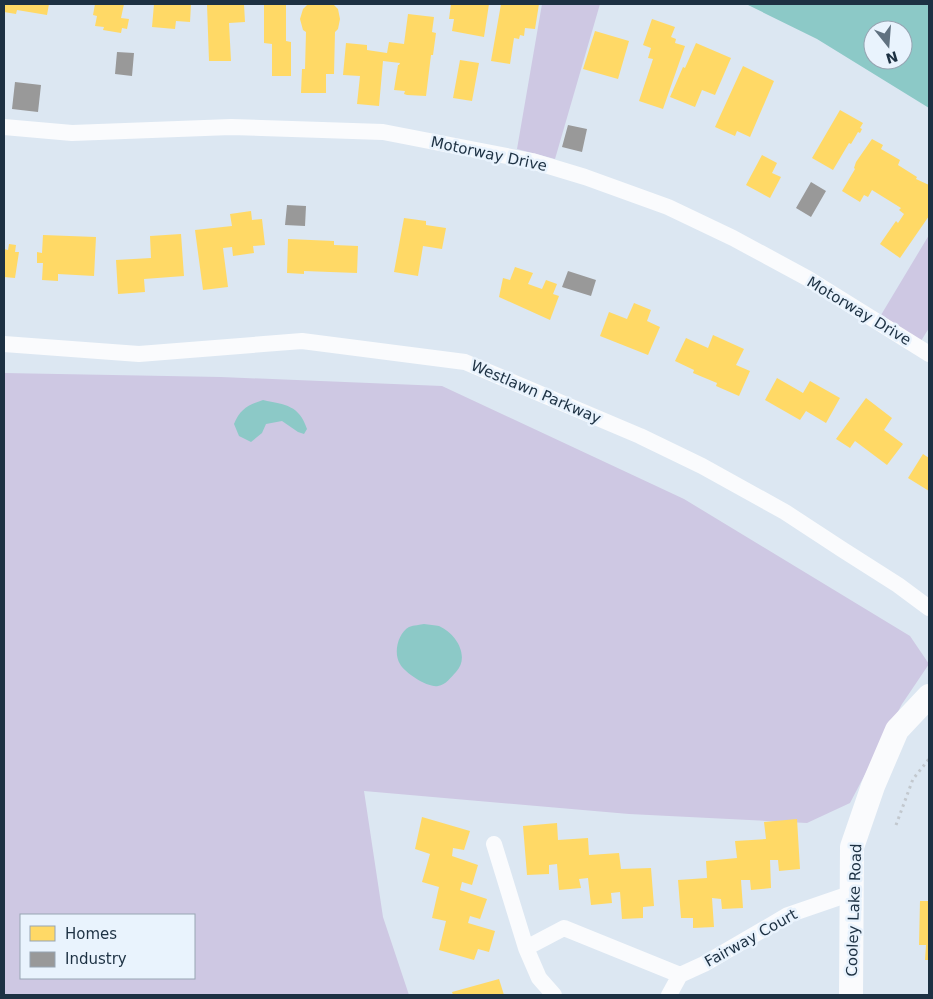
<svg xmlns="http://www.w3.org/2000/svg" width="933" height="999" font-family="'DejaVu Sans',sans-serif">
  <style>
    .green { fill: #cec8e3; fill-rule: evenodd }
    .water { fill: #8cc9c7; fill-rule: evenodd }
    .homes { fill: #ffd966 }
    .industry { fill: #999 }
    .lines { fill: none; stroke-linecap: round; stroke-linejoin: round }
    .path { stroke: #c2c8ce; stroke-width: 3; stroke-dasharray: 2.5 4; stroke-linecap: butt }
    .street { stroke: #fafbfd; stroke-width: 16 }
    .secondary { stroke: #fafbfd; stroke-width: 24 }
    .labels { text-anchor: middle; dominant-baseline: central; stroke-width: 5; stroke-linejoin: round; paint-order: stroke }
    .street-label { font-size: 15px; fill: #1d3143; stroke: #e9f3fd }
  </style>
  <rect width="100%" height="100%" fill="#dce7f2"/>
  <path class="green" d="M542 4H600L555 159 517 149Z
    M929 235V328L921 341 881 315Z
    M4 373 221 377 442 386 684 499 910 636 929 664 902 704 850 803 807 823 629 814 364 791 383 917 409 995H4ZM21 915H194V978H21Z"/>
  <path class="water" d="M746 4H929V108L817 39ZM873 30H903V60H873Z
    M263 400C286 405 299 405 307 429L304 434 298 432 282 421 266 424 262 433 251 442 239 436 234 424C240 409 248 405 263 400Z
    M424 624C429 625 435 625 439 626 457 634 470 657 456 672 451 677 446 685 438 686 428 688 405 673 400 664 393 653 398 633 409 627 414 625 420 625 424 624Z"/>
  <path class="homes" d="M4 4H49L47 15 17 10 16 14 4 12Z
    M95 4H124L121 18 129 19 127 29 122 28 121 33 103 30 104 27 95 26 97 16 93 15Z
    M154 4H191L190 22 176 21 175 29 152 27Z
    M207 4H244L245 22 229 23 231 61H209Z
    M264 4H286V41L291 42V76H272V44L264 43Z
    M308 4H333L338 9 340 19 338 29 335 32 334 74H326V93H301L302 69H305L306 32 303 30 300 19 303 9Z
    M451 4H489L484 37 452 31 454 19H449Z
    M501 4H539L535 29 525 28 524 36 520 35 519 39 514 38 510 64 491 61Z
    M408 14 434 17 432 32 436 33 433 55H431L426 96 407 95 404 94 405 91 394 90 398 65H399L400 63 383 61 379 106 357 104 360 76 343 75 346 43 367 45V50L387 53 389 42 404 44Z
    M652 19 675 27 671 37 676 39 675 43 685 46 663 109 639 101 653 59 648 58 651 48 643 45Z
    M595 31 629 41 618 79 583 69Z
    M696 43 731 58 715 95 702 90 695 107 670 97 683 67 685 68Z
    M460 60 479 63 472 101 453 98Z
    M743 66 774 81 750 137 737 131 735 136 715 127Z
    M840 110 863 123 860 128 862 129 860 133 858 132 851 144 849 143 833 170 812 158Z
    M872 139 883 145 881 149 900 160 898 165 917 177 916 179 929 185V216L900 258 880 244 896 221 898 223 904 214 899 210 901 208 872 190 868 197 864 195 860 202 842 191 855 169 854 168 856 162Z
    M762 155 777 163 772 173 781 177 770 198 746 185Z
    M251 211 252 220 262 219 265 245 253 246 254 253 233 256 232 247 223 248 228 287 203 290 195 230 232 226 230 214Z
    M404 218 426 221V225L446 228 442 249 423 246 418 276 394 272Z
    M181 234 184 276 144 279 145 292 118 294 116 260 151 258 150 236Z
    M43 235 96 237 94 276 58 274V281L42 280 43 263H37V252L42 253Z
    M288 239 334 241V245L358 246 357 273 304 271V274L287 273Z
    M9 244 16 245 15 252H19L15 278 4 277V249L8 250Z
    M515 267 533 273 528 284 542 289 546 280 557 284 553 294 559 296 550 320 499 297 503 278 510 280Z
    M634 303 651 310 647 321 660 327 648 355 600 336 609 312 627 319Z
    M713 335 744 349 736 365 750 371 739 396 716 386 717 383 693 373 694 370 675 361 686 338 708 348Z
    M777 378 803 393 810 381 840 398 826 423 806 411 800 420 765 400Z
    M866 398 892 418 884 430 903 444 887 465 855 441 850 448 836 439Z
    M923 454 929 458V491L908 478Z
    M422 817 470 831 464 850 453 848 452 856 478 865 472 885 462 882 460 890 487 899 480 919 470 916 468 923 495 931 489 952 478 949 474 960 439 950 446 921 432 918 439 887 422 882 430 854 415 849Z
    M797 819 800 869 779 871 778 860H770L771 888 751 890 750 880H741L743 908 722 909 721 899 712 898 714 927 693 928V918H681L678 880 707 878 706 861 737 858 735 841 766 839 764 822Z
    M557 823 558 840 588 838 589 855 619 853 621 869 651 868 654 906 643 907V918L622 919 620 892 611 893 612 903 591 905 588 878 579 879 581 888 559 890 557 864 549 865V874L527 875 523 826Z
    M920 901H929V960H925L926 945H919Z
    M499 979 504 995H453L452 992Z"/>
  <path class="industry" d="M117 52 134 53 132 76 115 74Z
    M15 82 41 85 38 112 12 109Z
    M568 125 587 129 582 152 562 147Z
    M811 182 826 191 811 217 796 208Z
    M287 205 306 206 305 226 285 225Z
    M568 271 596 280 591 296 562 287Z"/>
  <g class="lines">
    <path class="path" d="M896 825 913 779 929 759"/>
    <path class="street" d="M4 127 72 133 231 127 383 132 532 161 585 177 668 207 733 238 807 278 929 354
      M4 344 139 354 302 341 465 362 640 436 702 466 785 512 843 550 898 585 929 608
      M494 844 526 948 539 978 554 995
      M526 948 564 928 680 975
      M669 995 680 975 704 964 788 915 852 893"/>
    <path class="secondary" d="M851 995 852 847 873 786 897 730 929 696"/>
  </g>
  <g class="labels">
    <g class="street-label">
      <text transform="translate(489 154) rotate(12)">Motorway Drive</text>
      <text transform="translate(859 311) rotate(31)">Motorway Drive</text>
      <text transform="translate(536 392) rotate(23)">Westlawn Parkway</text>
      <text transform="translate(854 910) rotate(-88)">Cooley Lake Road</text>
      <text transform="translate(751 938) rotate(-29)">Fairway Court</text>
    </g>
  </g>
  <rect width="933" height="999" fill="none" stroke="#1d3143" stroke-width="10"/>
  <rect x="20" y="914" width="175" height="65" fill="#e9f3fd" stroke="#97a5b3"/>
  <rect x="30" y="926" width="25" height="15" fill="#ffd966" stroke="#97a5b3"/>
  <text x="65" y="939" font-size="15" fill="#1d3143">Homes</text>
  <rect x="30" y="952" width="25" height="15" fill="#999999" stroke="#97a5b3"/>
  <text x="65" y="964" font-size="15" fill="#1d3143">Industry</text>
  <g transform="translate(888 45) rotate(163)"><circle r="24" fill="#e9f3fd" stroke="#97a5b3"/>
  <path d="M0-4L9 19L0 12L-9 19Z" fill="#607180"/>
  <text y="-8" font-size="14" font-weight="bold" text-anchor="middle" fill="#1d3143">N</text>
  </g>
</svg>
